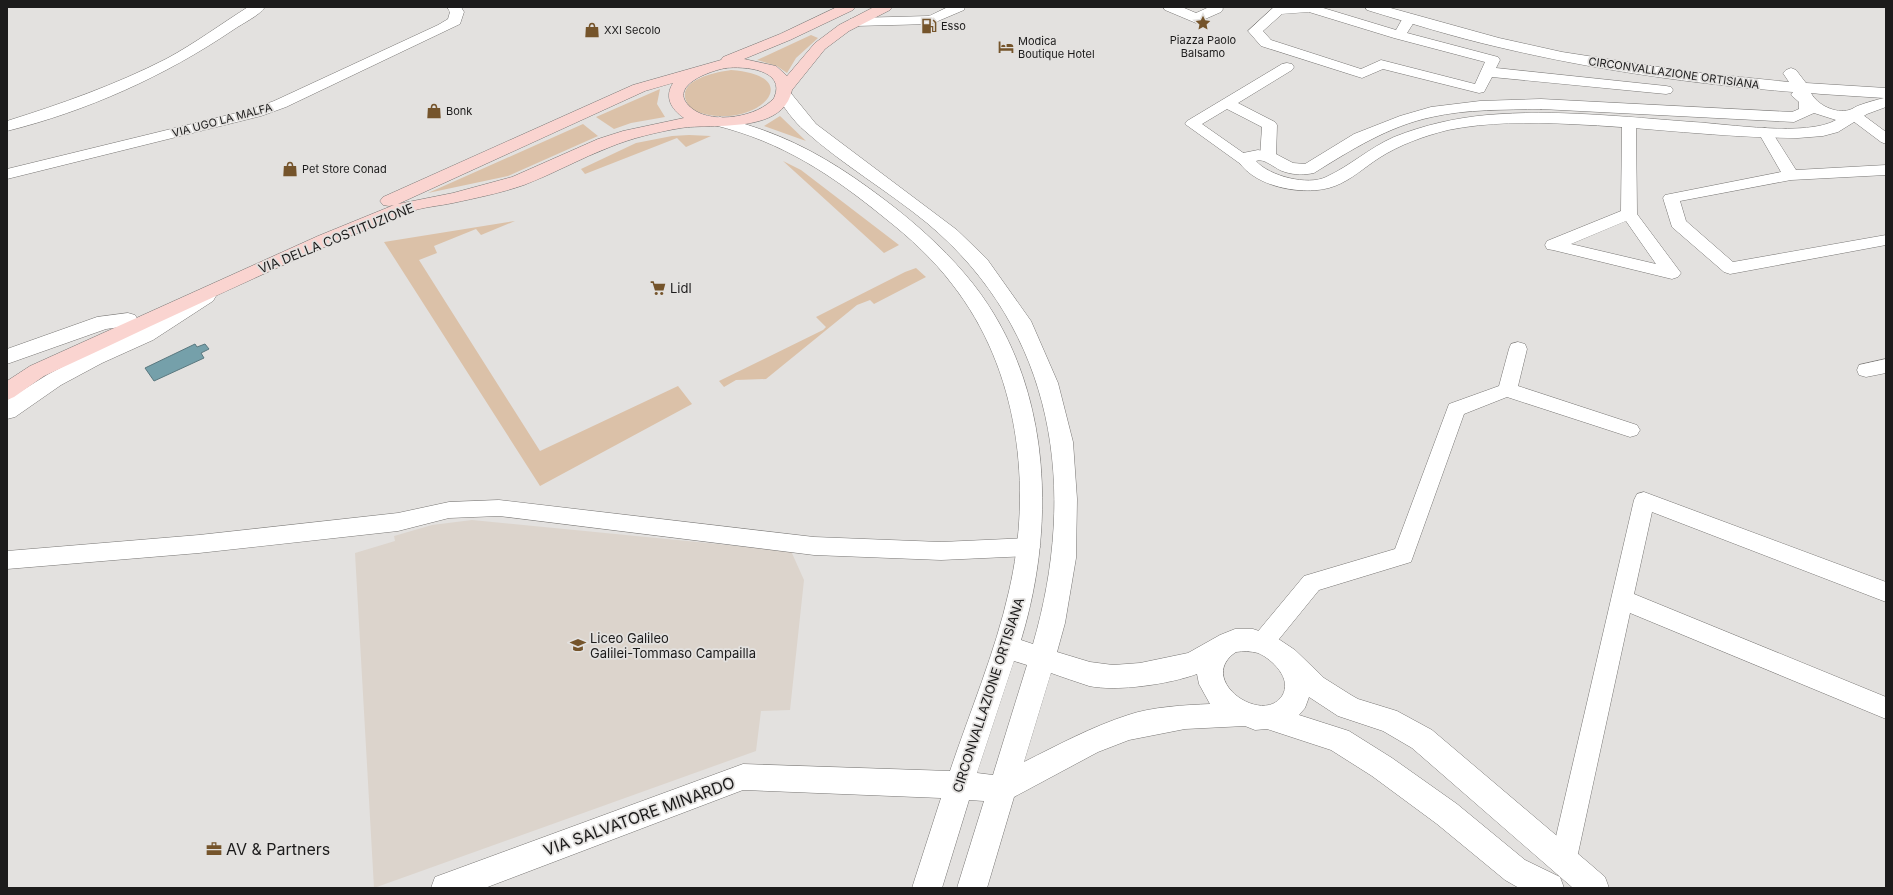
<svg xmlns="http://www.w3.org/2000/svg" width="1893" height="895" font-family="Inter,sans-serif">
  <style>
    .built { fill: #dcd4cc }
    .green { fill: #dbc1a8 }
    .water { fill: #75a0aa; stroke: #5a787f }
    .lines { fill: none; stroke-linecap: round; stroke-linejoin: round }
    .service-casing { stroke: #787674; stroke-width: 1 }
    .minor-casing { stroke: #787674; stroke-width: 1 }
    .tertiary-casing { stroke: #787674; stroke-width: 1 }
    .secondary-casing { stroke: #787674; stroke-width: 1 }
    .service { fill: #fff; fill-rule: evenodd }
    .minor { fill: #fff; fill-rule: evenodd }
    .tertiary { fill: #fff; fill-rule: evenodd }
    .secondary { fill: #fad4d0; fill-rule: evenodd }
    .labels { text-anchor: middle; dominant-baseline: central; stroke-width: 3.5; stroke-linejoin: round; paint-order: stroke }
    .far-poi-label { font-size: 11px; fill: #1c1b1b; stroke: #e3e1df; text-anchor: start }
    .far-street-label { font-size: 11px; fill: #1c1b1b; stroke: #e3e1df }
    .street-label { font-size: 13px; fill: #1c1b1b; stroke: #e3e1df }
    .poi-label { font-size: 13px; fill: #1c1b1b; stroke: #e3e1df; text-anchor: start }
    .near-street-label { font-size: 16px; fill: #1c1b1b; stroke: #e3e1df }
    .near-poi-label { font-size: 16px; fill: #1c1b1b; stroke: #e3e1df; text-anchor: start }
  </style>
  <rect width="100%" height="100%" fill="#e3e1df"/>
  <path class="built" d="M472 520 791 551 804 580 790 710 761 711 756 751 374 888 355 553 395 541 394 536 432 525Z"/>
  <path class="green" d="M811 35 818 38 796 58 787 73 777 66 757 60Z
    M731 70C810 76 756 130 701 113 695 112 689 108 687 103 675 80 716 72 731 70Z
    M660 89 657 104 665 117 631 123 614 129 596 117Z
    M780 116 806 141 764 126Z
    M583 124 598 136 508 176 428 193Z
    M689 135 711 136 686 147 677 138 585 174 581 169 636 143 672 136Z
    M783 161 801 170 899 245 884 253Z
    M515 221 481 235 476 229 434 246 437 253 419 260 540 451 678 386 692 404 540 486 384 242Z
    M916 268 926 277 874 304 870 300 857 305 766 379 736 380 724 387 719 381 823 330 826 327 816 317 905 272Z"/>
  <path class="water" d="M195 344 197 347 205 344 209 349 201 353 204 358 154 381 145 368Z"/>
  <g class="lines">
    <defs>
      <path id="service" d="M948 7H965L964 10 931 24 855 26 850 25 848 22 850 19 855 18 929 16Z
        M1274 7H1320L1396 30 1404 16H1414L1416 19 1407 33 1498 57 1500 60 1496 68 1666 86 1671 87 1673 90 1671 93 1666 94 1492 77 1484 92 1479 93 1383 69 1362 78 1261 46 1248 31ZM1309 12 1394 38 1485 62 1475 84 1381 60 1361 69 1271 40 1263 31 1282 14Z
        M1287 63 1292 64 1294 67 1292 70 1238 103 1275 122 1277 125 1276 157 1273 160 1268 162 1263 160 1260 157 1262 127 1227 109 1202 124 1252 159 1255 162 1252 165 1247 167 1242 165 1185 124 1187 121 1282 64Z
        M1854 111 1859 112 1886 132V144L1881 142 1849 118 1847 115 1849 112Z
        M1629 119 1634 120 1636 123 1637 214 1678 269 1681 273 1678 277 1672 279 1553 250 1547 249 1545 245 1547 241 1621 211 1622 123 1624 120ZM1626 221 1656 264 1571 244Z
        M1765 128 1770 129 1796 170 1886 165V175L1791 180 1680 201 1686 221 1733 262 1886 235V245L1730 274 1724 272 1672 227 1663 198 1665 195 1781 172 1758 132 1760 129Z
        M1518 342 1525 344 1527 349 1518 386 1637 425 1640 430 1637 435 1630 437 1507 397 1464 414 1411 562 1319 590 1271 649 1263 652 1255 649 1251 642 1255 635 1304 576 1395 549 1449 404 1499 386 1509 349 1511 344Z
        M1886 359V373L1866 377 1859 375 1857 370 1859 365Z
        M1644 492 1886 582V602L1652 512 1634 594 1886 697V719L1630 613 1577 858 1573 867 1564 871 1555 867 1551 858 1634 500 1637 494Z
        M499 500 814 537 941 542 1029 538 1037 541 1040 547 1037 553 1029 556 941 560 814 555 499 516 449 518 398 531 199 553 7 569V551L199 535 398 513 449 502Z"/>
      <path id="minor" d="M248 7H265C259 16 243 23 233 30 165 76 87 111 7 131V121C61 104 115 85 166 59 194 44 221 24 248 7Z
        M447 7H461L464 12 460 24 286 107 261 116 7 179V169L249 110 274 101 438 25 448 19 450 12Z
        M1163 7H1182L1196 13 1207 8 1206 7H1222L1223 9 1221 12 1196 23 1165 10Z
        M1365 7H1387L1499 38 1562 52 1691 72 1789 82 1783 73 1786 70 1791 68 1796 70 1806 83 1886 88V107L1867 114 1838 132 1823 136 1798 138C1722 138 1645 127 1569 124 1529 122 1488 122 1448 130 1424 136 1399 145 1379 158 1365 167 1351 180 1335 186 1307 197 1256 188 1239 162L1243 153 1258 150 1274 153 1293 163 1305 164 1354 134 1400 116 1431 107 1480 101 1541 99 1792 112 1799 109V102L1791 95 1793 92C1694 84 1595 70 1498 47 1454 37 1410 23 1367 10ZM1811 93 1821 94 1884 98C1876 100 1868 102 1860 105 1856 106 1853 109 1849 110 1836 114 1817 105 1811 93ZM1541 109 1794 122 1814 113 1836 120C1807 137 1728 124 1693 122 1625 117 1555 109 1487 115 1455 118 1424 125 1394 137 1369 148 1350 166 1326 177 1308 186 1269 176 1256 161 1264 157 1276 170 1285 172 1294 175 1305 175 1314 173 1351 150 1389 126 1432 117 1467 109 1505 110 1541 109Z
        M784 90 790 92 816 124 957 230 987 259 1031 321 1058 383 1073 442 1077 499 1076 558 1065 623 1057 652 1090 662 1113 665 1140 663 1188 653 1220 635 1235 629H1253L1274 636 1295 650 1324 678 1351 695 1358 699 1397 711 1432 730 1590 864 1605 877 1609 888H1573L1412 748 1383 731 1338 716 1309 697 1305 708 1299 715 1349 731 1392 758 1457 804 1525 860 1560 877 1564 888H1519L1505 880 1437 824 1372 776 1331 750 1267 729 1255 730 1245 726 1185 729 1129 740 1098 752 1014 797 987 888H957L984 801 969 800 942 888H912L941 798 743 790 485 888H431L435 877 446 873 743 764 950 771C970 711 995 653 1009 591 1033 487 1019 369 952 284 933 259 910 238 886 219 832 175 783 142 714 125L712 122 714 119 720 117 726 119C788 134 835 162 885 200 914 222 941 246 965 274 1051 374 1058 519 1021 640L1033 644C1078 489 1056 331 927 223 888 191 843 165 805 131 794 122 784 107 776 95L778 92ZM1236 652C1243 651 1251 651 1258 653 1272 659 1293 679 1282 696 1262 726 1195 679 1236 652ZM1014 661 1027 665 993 775 977 773ZM1051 673C1063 677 1076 682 1089 686 1117 692 1170 684 1197 674L1199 684 1210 704C1185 705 1151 707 1128 715 1091 727 1058 745 1024 762Z"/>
      <path id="tertiary" d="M206 289 213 291 216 296 213 301 153 340 102 363 61 385 15 417 7 419V400L47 375 88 353 139 330 199 291Z
        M128 313 135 315 138 320 135 325 106 329 7 364V349L97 317Z"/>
      <path id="secondary" d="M837 7H855L853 10 790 40 744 59 776 66 787 76 815 43 839 25 874 7H892L890 10 849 31 825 49 792 90C783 135 712 123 681 128 657 132 632 138 610 147 581 158 553 174 524 185 501 193 476 198 453 203 439 206 423 207 409 212 285 261 165 320 44 376L14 397 7 400V381L30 366 318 236 394 205 389 206 383 205 380 201 383 197 633 85 721 60 723 57 780 34ZM726 68C743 66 787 69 774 98 758 117 714 124 694 110 663 88 708 71 726 68ZM673 83C664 97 671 109 684 118L623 131 598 139 512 177 453 193 398 204 645 91Z"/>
    </defs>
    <use href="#service" class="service-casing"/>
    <use href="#minor" class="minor-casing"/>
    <use href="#tertiary" class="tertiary-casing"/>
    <use href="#secondary" class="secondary-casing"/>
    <use href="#service" class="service"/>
    <use href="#minor" class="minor"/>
    <use href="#tertiary" class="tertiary"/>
    <use href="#secondary" class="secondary"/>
  </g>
  <defs>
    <symbol id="sight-bare" viewBox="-9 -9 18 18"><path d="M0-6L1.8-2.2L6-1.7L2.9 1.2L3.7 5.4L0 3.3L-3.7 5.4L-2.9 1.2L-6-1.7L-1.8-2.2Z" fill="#75542b" stroke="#e3e1df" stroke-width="2.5" paint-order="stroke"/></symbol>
    <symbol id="fuel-bare" viewBox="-9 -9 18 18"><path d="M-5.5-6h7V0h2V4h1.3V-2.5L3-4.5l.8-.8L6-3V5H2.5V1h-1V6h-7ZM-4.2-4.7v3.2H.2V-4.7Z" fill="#75542b" stroke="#e3e1df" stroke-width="2.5" paint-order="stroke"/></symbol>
    <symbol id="shop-bare" viewBox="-9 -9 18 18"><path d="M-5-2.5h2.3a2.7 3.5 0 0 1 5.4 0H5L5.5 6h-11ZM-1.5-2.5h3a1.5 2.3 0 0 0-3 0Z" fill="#75542b" stroke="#e3e1df" stroke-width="2.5" paint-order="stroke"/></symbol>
    <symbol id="hotel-bare" viewBox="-9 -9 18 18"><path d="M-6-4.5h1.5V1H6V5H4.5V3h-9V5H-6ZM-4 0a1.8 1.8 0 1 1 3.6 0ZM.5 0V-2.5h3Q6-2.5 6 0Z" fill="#75542b" stroke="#e3e1df" stroke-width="2.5" paint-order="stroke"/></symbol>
    <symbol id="supermarket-bare" viewBox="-9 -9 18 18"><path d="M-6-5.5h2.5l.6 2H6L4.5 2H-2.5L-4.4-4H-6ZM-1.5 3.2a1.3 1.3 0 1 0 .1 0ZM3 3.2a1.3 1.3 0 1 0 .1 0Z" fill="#75542b" stroke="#e3e1df" stroke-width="2.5" paint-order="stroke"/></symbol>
    <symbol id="school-bare" viewBox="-9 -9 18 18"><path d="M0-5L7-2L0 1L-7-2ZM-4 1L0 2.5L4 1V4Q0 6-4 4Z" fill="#75542b" stroke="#e3e1df" stroke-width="2.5" paint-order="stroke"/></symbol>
    <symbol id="office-bare" viewBox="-9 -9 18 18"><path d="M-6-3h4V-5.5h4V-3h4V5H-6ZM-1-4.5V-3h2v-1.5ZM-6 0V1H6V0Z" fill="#75542b" stroke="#e3e1df" stroke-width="2.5" paint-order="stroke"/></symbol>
  </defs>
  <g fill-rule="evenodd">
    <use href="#sight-bare" x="1192" y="12" width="22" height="22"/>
    <use href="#fuel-bare" x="918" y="15" width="22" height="22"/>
    <use href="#shop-bare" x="581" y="19" width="22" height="22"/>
    <use href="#hotel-bare" x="995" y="36" width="22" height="22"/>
    <use href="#shop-bare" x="423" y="100" width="22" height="22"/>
    <use href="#shop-bare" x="279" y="158" width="22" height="22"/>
    <use href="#supermarket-bare" x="647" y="277" width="22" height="22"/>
    <use href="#school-bare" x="567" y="634" width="22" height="22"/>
    <use href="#office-bare" x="203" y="838" width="22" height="22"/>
  </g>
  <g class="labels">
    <g class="far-poi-label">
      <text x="941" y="26">Esso</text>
      <text x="604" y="30">XXI Secolo</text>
      <text x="1203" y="40" text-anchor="middle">Piazza Paolo<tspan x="1203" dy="13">Balsamo</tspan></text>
      <text x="1018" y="41">Modica<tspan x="1018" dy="13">Boutique Hotel</tspan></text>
      <text x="446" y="111">Bonk</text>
      <text x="302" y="169">Pet Store Conad</text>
    </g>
    <g class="far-street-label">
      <text transform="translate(1674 73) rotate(8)">CIRCONVALLAZIONE ORTISIANA</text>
      <text transform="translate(222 120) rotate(-15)">VIA UGO LA MALFA</text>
    </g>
    <g class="street-label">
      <text transform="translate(336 238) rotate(-22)">VIA DELLA COSTITUZIONE</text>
      <text transform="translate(988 695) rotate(-72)">CIRCONVALLAZIONE ORTISIANA</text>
    </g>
    <g class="poi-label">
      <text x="670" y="288">Lidl</text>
      <text x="590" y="638">Liceo Galileo<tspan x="590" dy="15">Galilei-Tommaso Campailla</tspan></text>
    </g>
    <g class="near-street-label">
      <text transform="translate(639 816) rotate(-20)">VIA SALVATORE MINARDO</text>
    </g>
    <g class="near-poi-label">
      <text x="226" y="849">AV &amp; Partners</text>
    </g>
  </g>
  <rect width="1893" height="895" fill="none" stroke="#1c1b1b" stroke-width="16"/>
</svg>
